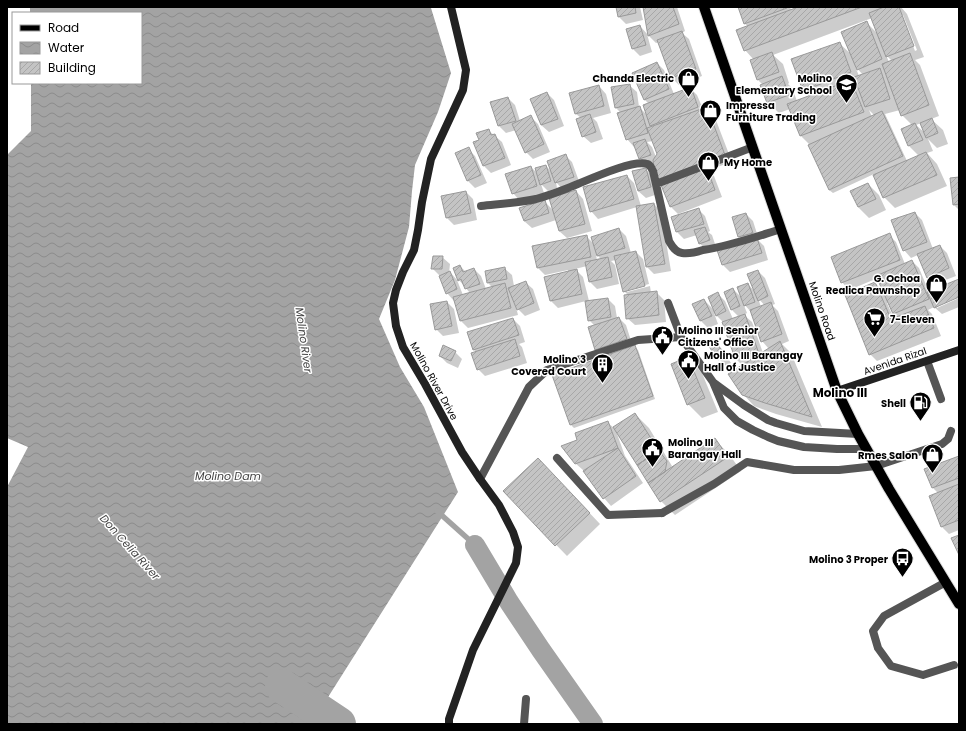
<svg xmlns="http://www.w3.org/2000/svg" width="966" height="731" font-family="Poppins,sans-serif">
  <style>
    .water { fill: url(#water-waves) }
    .shadow { fill: #0003; fill-rule: evenodd }
    .lines { fill: none; stroke-linecap: round; stroke-linejoin: round }
    .stream { stroke: #a3a3a3; stroke-width: 5.5 }
    .canal { stroke: #a3a3a3; stroke-width: 20 }
    .river { stroke: #a3a3a3; stroke-width: 34 }
    .building { fill: url(#building-hatch); stroke: #999 }
    .primary-casing { stroke: #dbdbdb; stroke-width: 12 }
    .lane { stroke: #555; stroke-width: 8 }
    .street { stroke: #555; stroke-width: 8 }
    .secondary { stroke: #222; stroke-width: 8 }
    .primary { stroke: #000; stroke-width: 10 }
    .labels { text-anchor: middle; dominant-baseline: central; stroke-width: 3; stroke-linejoin: round; paint-order: stroke }
    .poi-label { font-size: 10px; font-weight: bold; fill: #000; stroke: #fff; text-anchor: end }
    .street-label { font-size: 10px; fill: #000; stroke: #fff }
    .water-label { font-size: 11px; font-style: italic; fill: #444; stroke: #fff }
    .quarter-label { font-size: 12px; font-weight: bold; fill: #000; stroke: #fff }
  </style>
  <defs>
    <pattern id="water-waves" width="16" height="10" patternUnits="userSpaceOnUse"><rect width="16" height="10" fill="#a3a3a3"/><path d="M0 5q4-4 8 0t8 0" fill="none" stroke="#8b8b8b"/></pattern>
    <pattern id="building-hatch" width="6" height="6" patternUnits="userSpaceOnUse"><rect width="6" height="6" fill="#c4c4c4"/><path d="M-1 1l2-2M0 6l6-6M5 7l2-2" fill="none" stroke="#a7a7a7"/></pattern>
  </defs>
  <rect width="100%" height="100%" fill="#fff"/>
  <path class="water" d="M30 7H431V8L451 73 438 112 415 165 412 191 409 227 395 280 379 319 400 367 424 407 458 492 311 724H7V487L28 447 7 438V155L31 131V83H141V13H30Z"/>
  <path class="shadow" d="M617 7H640L643 20 626 24 619 17Z
    M644 7H677L685 31 682 33 689 39 702 76 679 85 672 78 659 42 656 43 647 34 652 52 640 56 633 49 640 26 649 36Z
    M739 7H790L791 10 798 8V7H902H901L907 14 924 57 915 60 920 65 939 116 931 119 943 130 948 144 937 148 928 139 933 151 927 153 937 164 947 186 895 208 884 197 874 174 833 193 829 190 810 145 801 136 790 109 779 113 768 102 763 85 758 80 751 61 754 60 745 50 748 26 745 24ZM901 15H903L917 50 915 51ZM872 18 879 35 866 22 852 55 839 43 804 90 810 97 797 101 792 88 788 84 789 83 783 64 773 55ZM886 55 892 61 889 62ZM855 66 863 75 859 76ZM869 110 874 115 872 117ZM900 110 902 115 912 125 909 146 919 156 907 161 885 114ZM921 123 925 133 916 125Z
    M657 63 664 70 674 94 690 88 697 95 703 109 707 108 714 115 732 162 708 170 714 176 722 197 678 214 670 206 655 163 647 166 640 158 635 146 634 147 627 139 621 113 615 107 629 85 637 92 639 107 647 115 649 104 644 99ZM653 141 658 154 656 157 652 147 647 142Z
    M599 86 606 94 611 113 593 118 597 122 603 139 591 143 583 136 581 118 576 114Z
    M547 93 554 100 564 126 549 132 541 125Z
    M508 98 515 105 520 121 531 117 538 124 550 152 533 159 526 152 516 130 506 133 499 126 491 103Z
    M488 130 502 142 511 165 491 173 484 166 475 143 480 141Z
    M468 149 475 156 487 183 475 188 468 181 457 154Z
    M565 155 572 162 580 184 563 190 556 182 557 188 548 191 541 184 544 193 520 201 513 193 531 167 538 174 546 166 553 173Z
    M645 169 653 176 658 194 646 198 638 191Z
    M627 176 634 183 641 206 654 204 661 211 671 271 654 274 647 267 637 207 598 219 591 211Z
    M959 178V210L954 205Z
    M868 184 879 195 886 210 869 218 858 207Z
    M576 191 583 199 592 231 567 238 559 231 556 220 532 228 524 221 521 209 544 201 554 211Z
    M466 192 473 199 477 220 454 225 447 218Z
    M698 209 705 216 710 231 708 232 712 235 716 247 707 250 699 243 697 235 684 239 677 232 673 217Z
    M915 213 922 220 933 249 940 246 947 253 956 276 935 284 928 277 918 255 911 258 904 250Z
    M746 214 753 221 759 240H758L764 246 768 260 730 272 723 265 745 242 739 237 733 218Z
    M619 229 626 236 631 253 636 252 643 259 649 284 627 290V292L650 286 651 293 656 292 664 300 666 322 635 325 627 318 628 295 624 291 616 260 611 261 615 265 619 284 597 289 590 282 587 266 575 269 583 277 589 301 608 299 615 306 617 318H619L626 325 633 347 634 346 638 350 655 399 574 428 571 425 553 375 604 357 596 349 595 326 589 320 586 301 558 308 551 301 568 272V270L545 275 538 268 586 236 594 244ZM596 254 602 260 597 261Z
    M889 235 896 242 905 264 912 261 919 268 929 292 959 280V296L937 305V308L959 298V307L942 314 934 307 928 310 932 314 941 336 877 361 870 354 875 283 885 293 878 278 849 290 842 282ZM889 302 894 314 898 318 894 319 887 303Z
    M442 257 450 264 449 273 450 272 457 280 463 295 470 293 459 280 460 266 466 272 474 269 481 276 486 289 492 287 488 283 504 268 512 275 514 286 525 282 533 289 540 310 525 316 516 307 518 315 468 328 461 321 455 300 454 301 447 293 440 276 432 268Z
    M758 271 765 278 775 304 772 305 778 311 789 341 782 344 791 353 822 427 776 414 754 406 743 394V366L735 358 723 322 714 313 718 324 708 328 701 321 694 304 704 300 714 310 718 294 725 301 733 319 739 317 732 310 725 293 733 289 743 299 748 284 756 293ZM758 298 765 306 761 307ZM743 303 751 312 762 341 769 349 763 353 752 322 744 315 747 313Z
    M447 302 454 309 459 333 443 336 436 329Z
    M513 319 520 326 525 342 519 344 522 347 527 363 485 376 478 369 476 352 473 349Z
    M715 342 722 349 731 363 726 366 719 359Z
    M455 352 462 359 458 368 447 363 440 356Z
    M688 358 702 373 718 412 702 418 688 404Z
    M635 414 649 428 672 466H671L673 468 715 440 729 454 741 471 675 515 661 501 616 431 625 456 643 483 611 506 604 498 584 470H583L575 463 579 441 608 423 614 428Z
    M959 457V530L949 534 942 527 931 496 938 493 933 488 926 469Z
    M549 470 600 524 567 556 504 491Z"/>
  <g class="lines">
    <path class="stream" d="M437 511 475 545"/>
    <path class="canal" d="M475 545 509 602 541 650 593 724"/>
    <path class="river" d="M282 686 339 724"/>
  </g>
  <path class="building" d="M616 7H635L636 13 618 17Z
    M643 7H673L679 24 648 36Z
    M738 7H786L787 8 744 24Z
    M798 7H862L744 51 736 30Z
    M884 7H899L914 46 886 57 869 13Z
    M867 21 882 59 857 70 841 32Z
    M640 25 646 45 632 49 626 29Z
    M682 31 696 69 671 78 657 40Z
    M840 42 851 72 803 91 791 59Z
    M772 52 779 72 757 80 750 60Z
    M910 53 929 105 901 116 882 64Z
    M657 62 669 89 644 100 632 73Z
    M880 68 890 99 865 107 854 77Z
    M782 76 789 95 767 103 760 85Z
    M851 80 864 112 800 136 787 104Z
    M630 84 634 104 615 108 611 87Z
    M599 85 604 106 575 114 569 93Z
    M691 87 698 107 650 126 643 105Z
    M547 92 558 119 541 125 530 99Z
    M508 97 516 121 498 126 490 102Z
    M640 106 648 133 626 140 617 113Z
    M707 107 725 155 656 180 653 160 657 154 647 128Z
    M882 111 903 156 829 190 808 145Z
    M590 114 596 132 582 137 576 119Z
    M531 115 544 144 525 153 512 124Z
    M932 118 938 133 926 138 920 123Z
    M915 123 923 140 908 146 901 129Z
    M489 129 491 135 495 134 505 158 483 166 473 142 479 140 476 133Z
    M645 139 651 155 639 159 633 143Z
    M469 147 481 175 467 181 455 153Z
    M926 152 937 175 883 198 873 175Z
    M566 154 574 177 555 183 547 161Z
    M546 165 551 181 540 185 535 168Z
    M531 166 537 186 512 194 505 174Z
    M646 168 651 187 638 191 632 171Z
    M707 168 715 190 670 207 661 185Z
    M627 175 634 199 590 212 583 187Z
    M959 177V204L953 205 950 178Z
    M868 183 876 199 858 207 850 191Z
    M576 190 585 224 559 231 549 198Z
    M466 191 471 213 446 218 441 196Z
    M545 200 549 213 524 221 519 208Z
    M654 203 665 264 646 267 636 206Z
    M699 208 704 224 676 232 671 217Z
    M915 212 927 242 903 251 891 220Z
    M746 213 753 233 738 237 732 217Z
    M705 227 710 240 699 244 694 230Z
    M619 228 625 248 597 256 591 237Z
    M890 233 900 260 841 283 831 257Z
    M587 235 591 257 537 268 532 246Z
    M757 238 762 253 722 265 717 250Z
    M940 245 949 268 927 278 917 254Z
    M636 251 645 286 623 292 614 256Z
    M433 256H443L442 269H431Z
    M608 257 612 277 589 282 585 262Z
    M912 260 929 299 893 314 876 276Z
    M460 265 463 272 474 268 480 284 465 289 461 279 458 281 453 268Z
    M505 267 507 279 487 283 485 271Z
    M577 269 582 294 550 301 544 277Z
    M758 270 768 296 758 301 747 274Z
    M450 271 457 289 446 294 439 276Z
    M959 279V297L934 308 927 292Z
    M526 281 534 303 517 310 508 288Z
    M875 282 891 319 925 306 934 328 869 355 845 295Z
    M505 283 511 308 460 321 453 297Z
    M748 283 755 302 744 306 737 287Z
    M733 288 740 306 731 310 724 292Z
    M657 291 659 315 626 319 624 295Z
    M718 292 726 311 716 316 708 297Z
    M608 298 611 317 588 321 585 301Z
    M704 299 712 316 700 321 692 304Z
    M447 301 452 326 435 330 430 304Z
    M771 302 782 334 761 342 750 310Z
    M745 314 758 351 735 358 722 322Z
    M619 317 627 339 595 350 588 327Z
    M513 318 519 335 473 350 467 332Z
    M515 339 520 356 477 370 471 353Z
    M715 341 725 355 718 360 708 345Z
    M780 341 812 417 765 403 742 395 728 374Z
    M443 345 456 351 451 361 439 356Z
    M635 345 653 396 570 425 552 375Z
    M688 357 705 398 687 405 671 364Z
    M635 413 659 451 637 465 613 427Z
    M608 421 618 448 575 464 561 446 577 440 575 433Z
    M715 438 728 457 660 502 648 483Z
    M618 448 636 476 603 499 583 471Z
    M659 451 667 461 665 472 648 483 637 465Z
    M959 456V478L932 488 924 469Z
    M538 458 590 513 555 546 503 491Z
    M959 484V520L941 527 929 496Z
    M959 535V555L951 538Z"/>
  <g class="lines">
    <defs>
      <path id="primary" d="M704 7 837 391 858 434 889 489 959 604"/>
    </defs>
    <use href="#primary" class="primary-casing"/>
    <path class="lane" d="M656 184 753 147
      M481 206C499 204 518 203 536 199 547 196 558 192 568 188 584 182 632 159 647 164 651 165 651 168 653 171L669 241C672 246 675 252 682 253 689 254 697 252 703 250 730 246 755 237 781 229
      M668 303 681 337 713 382 724 408 737 421 753 430 768 437 778 441 804 447 837 449H866
      M927 361 941 399
      M714 383 744 405 768 420 776 423 804 431 858 434
      M480 479 529 387 547 370 638 340 681 337
      M662 513 714 484 747 462 794 470H839L876 466 942 444 948 439 951 431
      M946 582 884 616 873 631 878 648 891 666 923 675 954 665
      M524 724 526 699"/>
    <path class="street" d="M557 458 608 515 662 513"/>
    <path class="secondary" d="M837 391 959 350
      M449 724V719L473 650 516 563 518 547 513 532 499 505 480 479 462 452 425 384 403 347 396 326 393 303 396 290 403 272 414 250 418 230 422 202 431 159 463 90 466 70 451 7"/>
    <use href="#primary" class="primary"/>
  </g>
  <defs>
    <symbol id="shop-pin" viewBox="-11 -11 22 30"><path d="M0 17L-7.5 6A9.5 9.5 0 1 1 7.5 6Z" fill="#000" stroke="#fff"/><path d="M-5-2.5h2.3a2.7 3.5 0 0 1 5.4 0H5L5.5 6h-11ZM-1.5-2.5h3a1.5 2.3 0 0 0-3 0Z" fill="#fff"/></symbol>
    <symbol id="school-pin" viewBox="-11 -11 22 30"><path d="M0 17L-7.5 6A9.5 9.5 0 1 1 7.5 6Z" fill="#000" stroke="#fff"/><path d="M0-5L7-2L0 1L-7-2ZM-4 1L0 2.5L4 1V4Q0 6-4 4Z" fill="#fff"/></symbol>
    <symbol id="supermarket-pin" viewBox="-11 -11 22 30"><path d="M0 17L-7.5 6A9.5 9.5 0 1 1 7.5 6Z" fill="#000" stroke="#fff"/><path d="M-6-5.5h2.5l.6 2H6L4.5 2H-2.5L-4.4-4H-6ZM-1.5 3.2a1.3 1.3 0 1 0 .1 0ZM3 3.2a1.3 1.3 0 1 0 .1 0Z" fill="#fff"/></symbol>
    <symbol id="civic-pin" viewBox="-11 -11 22 30"><path d="M0 17L-7.5 6A9.5 9.5 0 1 1 7.5 6Z" fill="#000" stroke="#fff"/><path d="M-.6-6.5H3V-4.5H.6V-3L4-1V1h2V6H-6V1h2V-1L-.6-3ZM-1.2 2.5V6h2.4V2.5Z" fill="#fff"/></symbol>
    <symbol id="building-pin" viewBox="-11 -11 22 30"><path d="M0 17L-7.5 6A9.5 9.5 0 1 1 7.5 6Z" fill="#000" stroke="#fff"/><path d="M-4-6H4V6H1V3H-1V6H-4ZM-2.5-4.3h1.7v1.8h-1.7ZM.8-4.3h1.7v1.8H.8ZM-2.5-1h1.7V.8h-1.7ZM.8-1h1.7V.8H.8Z" fill="#fff"/></symbol>
    <symbol id="fuel-pin" viewBox="-11 -11 22 30"><path d="M0 17L-7.5 6A9.5 9.5 0 1 1 7.5 6Z" fill="#000" stroke="#fff"/><path d="M-5.5-6h7V0h2V4h1.3V-2.5L3-4.5l.8-.8L6-3V5H2.5V1h-1V6h-7ZM-4.2-4.7v3.2H.2V-4.7Z" fill="#fff"/></symbol>
    <symbol id="bus-pin" viewBox="-11 -11 22 30"><path d="M0 17L-7.5 6A9.5 9.5 0 1 1 7.5 6Z" fill="#000" stroke="#fff"/><path d="M-5-6H5V4H4V6H2V4H-2V6H-4V4H-5ZM-3.5-4V0h7V-4ZM-3.5 1.2v1.5H-2V1.2ZM2 1.2v1.5H3.5V1.2Z" fill="#fff"/></symbol>
  </defs>
  <g fill-rule="evenodd">
    <use href="#shop-pin" x="676" y="66" width="25" height="34"/>
    <use href="#school-pin" x="834" y="72" width="25" height="34"/>
    <use href="#shop-pin" x="698" y="98" width="25" height="34"/>
    <use href="#shop-pin" x="696" y="150" width="25" height="34"/>
    <use href="#shop-pin" x="924" y="272" width="25" height="34"/>
    <use href="#supermarket-pin" x="862" y="306" width="25" height="34"/>
    <use href="#civic-pin" x="650" y="324" width="25" height="34"/>
    <use href="#civic-pin" x="676" y="348" width="25" height="34"/>
    <use href="#building-pin" x="590" y="352" width="25" height="34"/>
    <use href="#fuel-pin" x="908" y="390" width="25" height="34"/>
    <use href="#civic-pin" x="640" y="436" width="25" height="34"/>
    <use href="#shop-pin" x="920" y="442" width="25" height="34"/>
    <use href="#bus-pin" x="890" y="546" width="25" height="34"/>
  </g>
  <g class="labels">
    <g class="poi-label">
      <text x="674" y="78">Chanda Electric</text>
      <text x="832" y="78">Molino<tspan x="832" dy="12">Elementary School</tspan></text>
      <text x="726" y="105" text-anchor="start">Impressa<tspan x="726" dy="12">Furniture Trading</tspan></text>
      <text x="724" y="162" text-anchor="start">My Home</text>
      <text x="920" y="278">G. Ochoa<tspan x="920" dy="12">Realica Pawnshop</tspan></text>
      <text x="890" y="319" text-anchor="start">7-Eleven</text>
      <text x="678" y="330" text-anchor="start">Molino III Senior<tspan x="678" dy="12">Citizens' Office</tspan></text>
      <text x="704" y="355" text-anchor="start">Molino III Barangay<tspan x="704" dy="12">Hall of Justice</tspan></text>
      <text x="586" y="359">Molino 3<tspan x="586" dy="12">Covered Court</tspan></text>
      <text x="906" y="403">Shell</text>
      <text x="668" y="442" text-anchor="start">Molino III<tspan x="668" dy="12">Barangay Hall</tspan></text>
      <text x="918" y="455">Rmes Salon</text>
      <text x="888" y="559">Molino 3 Proper</text>
    </g>
    <g class="street-label">
      <text transform="translate(822 311) rotate(71)">Molino Road</text>
      <text transform="translate(895 361) rotate(-19)">Avenida Rizal</text>
      <text transform="translate(434 381) rotate(61)">Molino River Drive</text>
    </g>
    <g class="water-label">
      <text transform="translate(304 340) rotate(82)">Molino River</text>
      <text x="228" y="476">Molino Dam</text>
      <text transform="translate(130 547) rotate(48)">Don Celia River</text>
    </g>
    <g class="quarter-label">
      <text x="840" y="392">Molino III</text>
    </g>
  </g>
  <rect width="966" height="731" fill="none" stroke="#000000" stroke-width="16"/>
  <rect x="12" y="12" width="130" height="72" fill="#ffffff" stroke="#999999"/>
  <rect x="20" y="25" width="20" height="6" fill="#000000" stroke="#999999"/>
  <text x="48" y="32" font-size="12" fill="#000000">Road</text>
  <rect x="20" y="42" width="20" height="12" fill="url(#water-waves)" stroke="#999999"/>
  <text x="48" y="52" font-size="12" fill="#000000">Water</text>
  <rect x="20" y="62" width="20" height="12" fill="url(#building-hatch)" stroke="#999999"/>
  <text x="48" y="72" font-size="12" fill="#000000">Building</text>
</svg>
